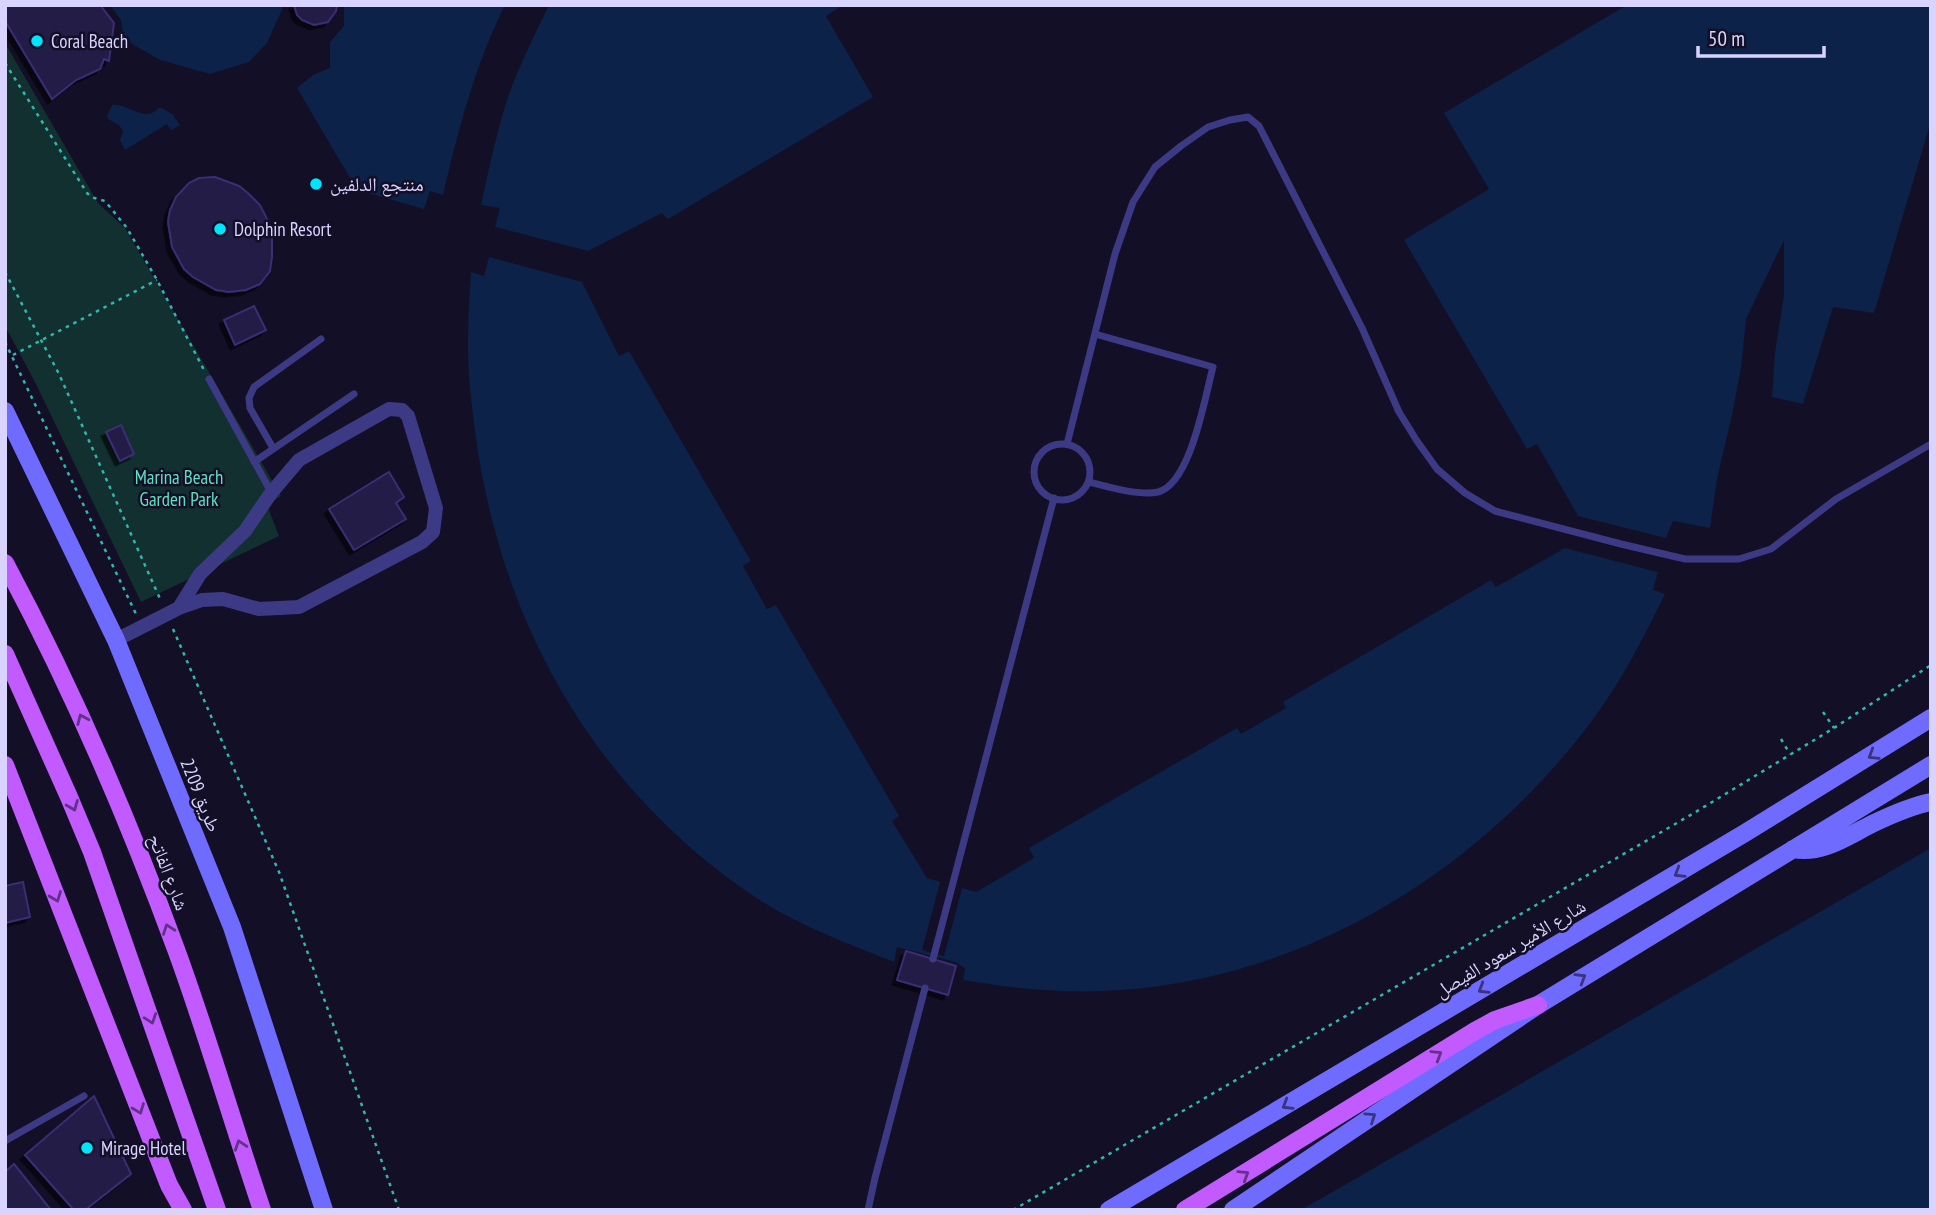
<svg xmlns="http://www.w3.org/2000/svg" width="1936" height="1215" font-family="'PT Sans Narrow','Noto Naskh Arabic',sans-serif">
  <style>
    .green { fill: #12302f }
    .water { fill: #0c2248 }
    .pier { fill: #130f26 }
    .building { fill: #241b47; stroke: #3b2d73; stroke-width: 2; filter: url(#shadow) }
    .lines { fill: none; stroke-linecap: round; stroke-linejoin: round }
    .path { stroke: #2fb8b0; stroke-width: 2.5; stroke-dasharray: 3.5 5; stroke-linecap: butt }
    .lane { stroke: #3d3a85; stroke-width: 7 }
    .street { stroke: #3d3a85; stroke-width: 14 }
    .secondary { stroke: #6f6bff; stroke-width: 18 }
    .primary { stroke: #c25bff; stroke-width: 18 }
    .oneway { stroke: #623188 }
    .oneway2 { stroke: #38347d }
    .poi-dot { fill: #00e5ff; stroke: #130f26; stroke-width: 2.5 }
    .labels { text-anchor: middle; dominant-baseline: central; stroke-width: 5; stroke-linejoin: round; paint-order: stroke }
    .poi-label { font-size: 19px; fill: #d9d4ff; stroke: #130f26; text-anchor: start }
    .park-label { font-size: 19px; fill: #5fe0c0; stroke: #130f26 }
    .street-label { font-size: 19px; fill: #d9d4ff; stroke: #130f26 }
  </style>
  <defs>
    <filter id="shadow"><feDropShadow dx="-4.5" dy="4.5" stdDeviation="0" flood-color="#0009"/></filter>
  </defs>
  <rect width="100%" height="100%" fill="#130f26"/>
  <path class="green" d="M5 43 98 203 125 228 281 496 267 505 279 536 141 602 35 382 5 326Z"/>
  <path class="water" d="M110 5H284L267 43 249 62 210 74 160 60 132 44 123 34 121 20Z
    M344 5H505C475 65 458 131 443 195L430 191 424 209 357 190 297 88 313 75 330 68V42L344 26Z
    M549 5H843L826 16 873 97 668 219 662 213 588 251 495 227 500 208 481 205C489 168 497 130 509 94 520 64 535 34 549 5Z
    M1627 5H1931V121L1874 313 1833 307 1803 404 1772 397 1775 353 1784 295V240L1746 319 1741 368 1732 415 1717 479 1710 528 1673 521 1666 538 1578 516 1537 444 1527 449 1404 240 1489 189 1444 113Z
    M112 105C131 103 143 125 160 107L172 114 180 125 171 130 167 124 125 150 120 140 123 131 119 125 108 119 107 116Z
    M489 257 582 282 619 356 629 351 751 561 743 566 767 609 776 605 899 816 892 821 927 878 976 892 1034 858 1029 848 1237 728 1241 734 1286 708 1283 702 1491 580 1496 587 1565 548 1658 572 1653 590 1665 594C1644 637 1622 680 1594 718 1482 869 1311 976 1122 990 1068 994 1016 989 963 980L965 968 955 962 897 947 894 962C846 943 798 925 755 897 593 788 500 622 475 431 471 399 467 367 468 336 468 315 470 293 471 272L484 276Z
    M1931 848V1210H1301Z"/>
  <path class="pier" d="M941 879 963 885 944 956 922 950Z"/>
  <path class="building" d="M5 5H100L114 23 109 61 104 59 100 69 76 80 52 99 5 21Z
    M294 5H337L336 11 328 22 314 25 302 20 297 15Z
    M215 177 239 186 249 194 260 205 269 223 272 237V257L270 271 260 284 246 290 229 292 216 290 193 277 184 269 172 247 168 222 170 210 176 197 189 183 199 178Z
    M254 306 266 330 235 345 224 320Z
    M121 425 134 454 120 461 106 432Z
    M389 472 404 497 396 503 406 519 354 550 329 509Z
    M23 882 30 917 5 923V886Z
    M906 951 956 966 948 995 897 980Z
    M94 1096 131 1174 85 1210H74L25 1155Z
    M14 1164 51 1210H5V1172Z"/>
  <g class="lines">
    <path class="path" d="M5 63 87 193 91 197 105 201 127 228 157 280 204 370
      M5 272 59 374 161 601
      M5 342 136 614
      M13 355 157 280
      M173 629 279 872 399 1210
      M1823 712 1834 728
      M1781 739 1790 754
      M1013 1210 1694 813 1834 728 1931 665"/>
    <path class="lane" d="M209 379 271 492
      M1034 472a28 28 0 1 1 56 0a28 28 0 1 1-56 0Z
      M1067 444 1115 254 1133 202 1155 167 1181 146 1208 127 1230 120 1248 117 1259 126 1362 328 1399 412 1417 441 1437 469 1465 493 1495 511 1621 544 1685 559H1739L1771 549 1836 499 1931 444
      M273 448 250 408 249 398 254 387 321 339
      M254 462 354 394
      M1089 482C1108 487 1139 496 1158 492 1191 484 1205 396 1213 367L1095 334
      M933 959 1054 498
      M5 1141 84 1096
      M868 1210 875 1178 925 988"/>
    <path class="street" d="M116 640 179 608 202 600 223 599 259 609 299 607 422 542 433 532 436 508 408 416 402 410 389 409 299 460 271 493 245 531 200 574 179 608"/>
    <path class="secondary" d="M5 411 116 640 232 927 324 1210
      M1793 849C1823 855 1849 835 1874 823 1893 814 1911 806 1931 802
      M1109 1210 1745 833 1931 718
      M1233 1210 1538 1005 1931 765"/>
    <path class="primary" d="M5 563C72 688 128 818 177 952 208 1037 233 1124 262 1210
      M5 654 69 797 92 852 217 1210
      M5 765 169 1185 183 1210
      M1185 1210 1475 1031 1495 1020 1538 1005"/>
  </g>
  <defs><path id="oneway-chevron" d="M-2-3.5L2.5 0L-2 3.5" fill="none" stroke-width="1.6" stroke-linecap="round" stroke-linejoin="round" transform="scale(1.75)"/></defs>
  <g class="oneway">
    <use href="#oneway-chevron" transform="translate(82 719) rotate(-114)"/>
    <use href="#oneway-chevron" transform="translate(73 806) rotate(68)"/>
    <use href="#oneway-chevron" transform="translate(56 897) rotate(69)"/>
    <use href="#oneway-chevron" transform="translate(168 929) rotate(-110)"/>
    <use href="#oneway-chevron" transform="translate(151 1019) rotate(71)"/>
    <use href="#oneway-chevron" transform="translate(1437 1055) rotate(-32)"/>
    <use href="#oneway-chevron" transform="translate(139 1109) rotate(69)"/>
    <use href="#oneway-chevron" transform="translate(240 1145) rotate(-108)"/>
    <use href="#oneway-chevron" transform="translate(1244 1175) rotate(-32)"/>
  </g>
  <g class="oneway2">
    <use href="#oneway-chevron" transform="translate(1873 755) rotate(148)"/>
    <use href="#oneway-chevron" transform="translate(1679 873) rotate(149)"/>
    <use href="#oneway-chevron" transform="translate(1581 978) rotate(-31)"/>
    <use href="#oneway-chevron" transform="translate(1483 989) rotate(149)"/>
    <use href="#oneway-chevron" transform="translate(1287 1105) rotate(149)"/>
    <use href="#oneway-chevron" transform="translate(1371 1117) rotate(-34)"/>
  </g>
  <g class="poi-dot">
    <circle cx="37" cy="41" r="7"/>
    <circle cx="316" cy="184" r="7"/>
    <circle cx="220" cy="229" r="7"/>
    <circle cx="87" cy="1148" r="7"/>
  </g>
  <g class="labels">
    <g class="poi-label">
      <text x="51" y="41">Coral Beach</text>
      <text x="330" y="184">منتجع الدلفين</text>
      <text x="234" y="229">Dolphin Resort</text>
      <text x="101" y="1148">Mirage Hotel</text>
    </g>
    <g class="park-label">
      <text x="179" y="477">Marina Beach<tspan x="179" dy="22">Garden Park</tspan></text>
    </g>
    <g class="street-label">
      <text transform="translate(201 795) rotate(68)">طريق 2209</text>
      <text transform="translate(169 872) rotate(69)">شارع الفاتح</text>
      <text transform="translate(1510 948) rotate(-31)">شارع الأمير سعود الفيصل</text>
    </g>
  </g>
  <rect width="1936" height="1215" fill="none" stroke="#d9d4ff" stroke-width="14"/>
  <path d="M1698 46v10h126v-10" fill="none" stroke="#d9d4ff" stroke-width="3.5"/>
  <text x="1708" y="46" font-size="21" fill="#d9d4ff" stroke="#130f26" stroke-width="5" paint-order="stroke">50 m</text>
</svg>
